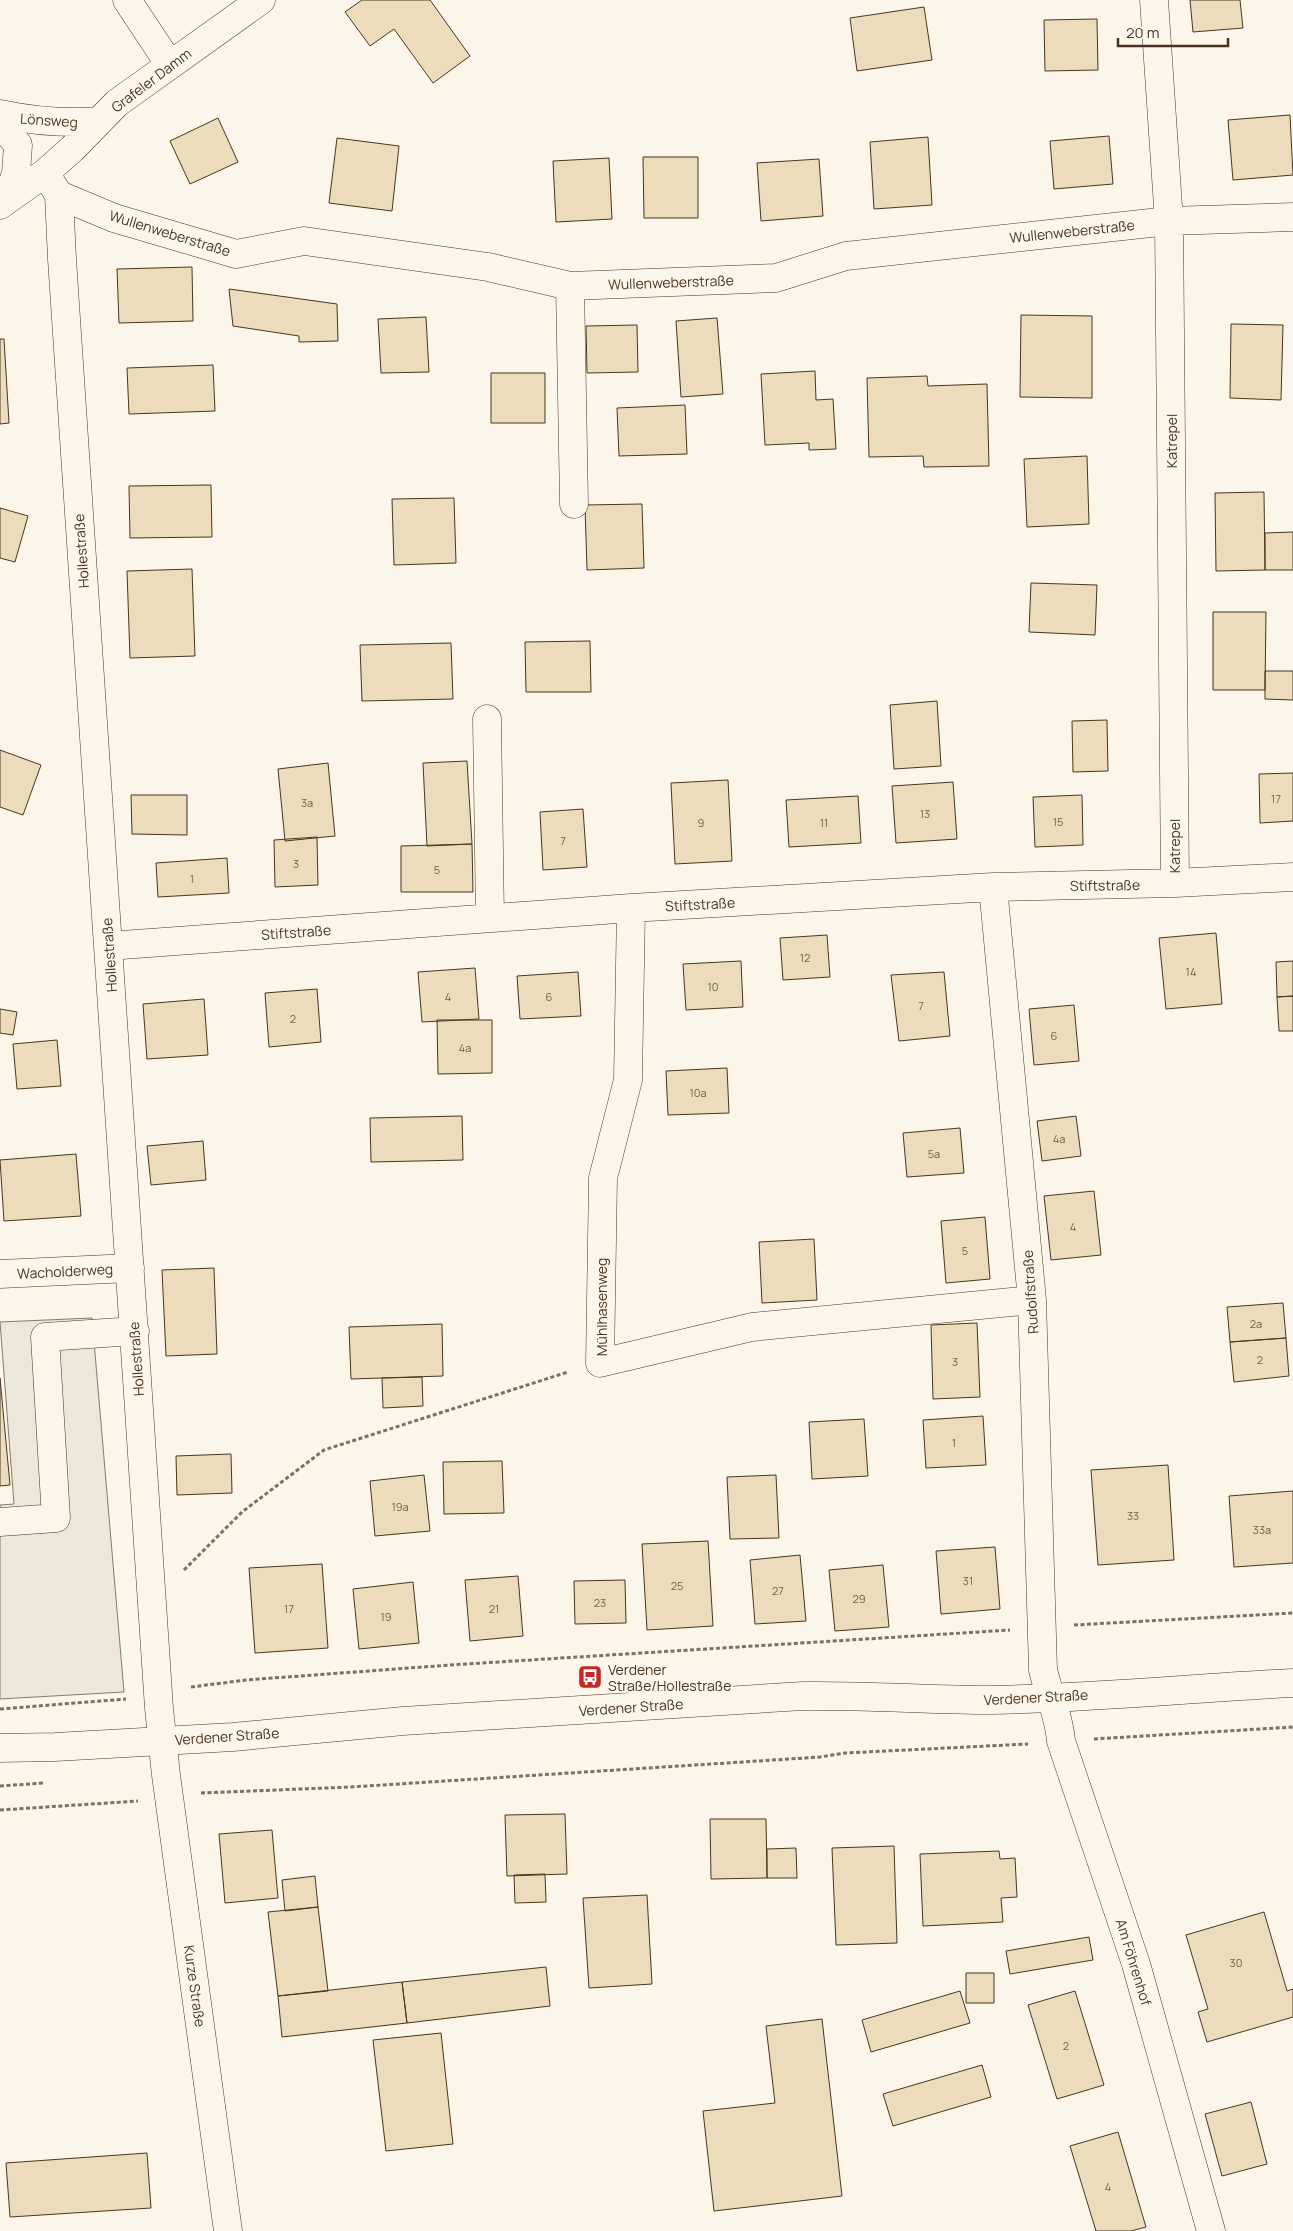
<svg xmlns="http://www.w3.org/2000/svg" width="1293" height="2231" font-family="Manrope,sans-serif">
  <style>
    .parking { fill: #ede7d9; stroke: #887966 }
    .building { fill: #ecdcbc; stroke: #4a3520 }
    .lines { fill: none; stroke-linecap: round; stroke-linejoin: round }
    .minor-casing { stroke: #4a3520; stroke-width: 29 }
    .major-casing { stroke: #4a3520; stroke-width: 29 }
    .path { stroke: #7f6f5c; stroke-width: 3; stroke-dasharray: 4 2.5; stroke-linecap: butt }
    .minor { stroke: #fbf6e9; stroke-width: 28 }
    .major { stroke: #fbf6e9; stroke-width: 28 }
    .labels { text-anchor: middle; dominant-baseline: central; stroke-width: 4; stroke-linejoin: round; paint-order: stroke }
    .number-label { font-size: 11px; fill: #725f47 }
    .street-label { font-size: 14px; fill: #4a3520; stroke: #fbf6e9 }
    .poi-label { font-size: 14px; fill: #4a3520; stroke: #fbf6e9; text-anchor: start }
  </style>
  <rect width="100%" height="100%" fill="#fbf6e9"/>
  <path class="parking" d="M92 1318 124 1692 0 1699V1505L14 1504 0 1322Z"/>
  <path class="building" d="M362 0H430L470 56 433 83 394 29 370 46 345 12Z
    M1190 0H1240L1243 28 1193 32Z
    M924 7 932 60 857 71 850 18Z
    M1097 19 1098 70 1045 71 1044 20Z
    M1290 115 1293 175 1233 180 1228 120Z
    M218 118 238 162 190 184 170 141Z
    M1109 136 1113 184 1054 189 1050 141Z
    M928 137 932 205 874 209 870 142Z
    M337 138 399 146 392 211 329 203Z
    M643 157H698V218H644Z
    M609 158 612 219 556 222 553 161Z
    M819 159 823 216 761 221 757 163Z
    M192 267 193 321 119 323 117 269Z
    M229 289 337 304 338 341 299 342V336L233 326Z
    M1021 315 1092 316V398L1020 397Z
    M426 317 429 372 381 373 378 319Z
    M717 318 723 394 681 397 676 321Z
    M1231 324 1283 325 1281 400 1230 398Z
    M637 325 638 372 587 373 586 326Z
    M0 339H4L9 423 0 424Z
    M213 365 215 411 129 414 127 368Z
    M815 371 816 400 833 399 836 449 809 450V443L765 445 761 374Z
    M491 373H545V423H491Z
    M927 376 928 386 987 384 989 466 924 467 923 456 869 457 867 378Z
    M685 405 687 454 619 456 617 408Z
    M1087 456 1089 524 1027 527 1024 459Z
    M211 485 212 537 130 538 129 486Z
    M1264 492 1265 570 1216 571 1215 493Z
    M454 498 456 563 394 565 392 499Z
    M642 504 644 568 587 570 585 505Z
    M0 508 28 516 15 562 0 558Z
    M1293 532V570H1265V533Z
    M192 569 195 656 130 658 127 571Z
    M1031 583 1097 585 1095 635 1029 632Z
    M1213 612H1266L1265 690H1213Z
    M590 641 591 692H526L525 642Z
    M451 643 453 699 362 701 360 645Z
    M1265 671H1293V700L1265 699Z
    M937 701 941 766 894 769 890 705Z
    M1107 720 1108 771 1073 772 1072 721Z
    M0 750 41 765 23 815 0 807Z
    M467 761 472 844 427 846 423 763Z
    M328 763 335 836 285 841 278 769Z
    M1293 773V821L1260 823 1259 774Z
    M728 780 732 861 675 864 671 783Z
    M953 782 957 839 896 843 892 786Z
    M131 795H187V835L132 834Z
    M1082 795 1083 845 1035 847 1033 797Z
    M858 796 861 843 789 847 786 800Z
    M583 809 587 867 543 870 540 812Z
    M317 837 318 885 275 887 274 840Z
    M472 844 473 892H401V846Z
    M227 858 229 893 158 897 156 863Z
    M1216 933 1222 1004 1166 1009 1159 938Z
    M827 935 830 977 783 980 780 938Z
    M741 961 743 1007 686 1010 683 964Z
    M1293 961V996L1277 997 1276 962Z
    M475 968 479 1019 422 1022 418 972Z
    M578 972 581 1016 520 1019 517 976Z
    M944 972 950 1036 899 1041 891 975Z
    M317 989 321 1042 269 1047 265 993Z
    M1293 996V1031H1279L1277 997Z
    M204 999 208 1055 147 1059 143 1004Z
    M1074 1005 1079 1061 1034 1065 1029 1009Z
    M0 1009 17 1012 13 1035 0 1033Z
    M437 1020H492V1073L438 1074Z
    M57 1040 61 1086 17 1089 13 1044Z
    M727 1068 729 1113 668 1115 666 1071Z
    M462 1116 463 1160 371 1162 370 1118Z
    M1076 1116 1081 1156 1042 1161 1037 1121Z
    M960 1128 964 1173 907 1177 903 1133Z
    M203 1141 206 1180 151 1185 147 1146Z
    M76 1154 81 1216 4 1221 0 1160Z
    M1094 1191 1101 1255 1051 1260 1044 1196Z
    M985 1217 990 1279 946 1283 941 1221Z
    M814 1239 817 1300 762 1303 759 1242Z
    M214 1268 217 1354 166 1356 162 1270Z
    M1283 1303 1286 1338 1230 1342 1227 1307Z
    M977 1323 980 1397 933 1399 931 1325Z
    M442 1324 443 1376 351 1379 349 1327Z
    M1286 1338 1289 1376 1234 1382 1230 1342Z
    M422 1377 423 1406 383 1408 382 1378Z
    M0 1378 10 1485 0 1486Z
    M983 1416 986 1465 926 1468 923 1420Z
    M864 1419 868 1476 812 1479 809 1422Z
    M231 1454 232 1493 177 1495 176 1456Z
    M502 1461 504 1513 444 1514 443 1462Z
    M1168 1465 1174 1560 1098 1565 1091 1470Z
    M424 1475 430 1531 375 1536 370 1481Z
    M776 1475 779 1538 730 1539 727 1477Z
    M1293 1491V1563L1234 1567 1229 1496Z
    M708 1541 713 1626 647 1630 642 1544Z
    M995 1547 1000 1609 941 1614 936 1551Z
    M800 1555 806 1621 755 1624 750 1560Z
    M322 1564 328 1648 255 1653 249 1568Z
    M883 1565 889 1627 835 1631 829 1570Z
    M518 1576 523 1636 470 1641 465 1580Z
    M625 1580 626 1623 575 1624 574 1581Z
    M413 1582 419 1643 359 1649 353 1589Z
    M565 1814 567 1874 507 1876 505 1815Z
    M710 1819H766L767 1878 711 1879Z
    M272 1830 278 1898 225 1903 219 1834Z
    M894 1846 897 1943 836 1945 832 1848Z
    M796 1848 797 1878H767V1849Z
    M999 1851 1000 1859 1015 1858 1017 1897 1001 1898 1003 1922 923 1926 920 1854Z
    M545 1874 546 1902 515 1903 514 1875Z
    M315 1876 318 1907 285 1911 282 1880Z
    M647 1895 652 1984 589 1988 583 1898Z
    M318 1907 328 1991 278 1996 268 1912Z
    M1264 1912 1287 1991 1293 1989V2017L1207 2042 1198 2012 1208 2009 1186 1935Z
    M1089 1937 1093 1960 1010 1974 1006 1951Z
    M546 1967 550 2006 407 2023 402 1982Z
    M966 1973H994V2003H966Z
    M402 1982 407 2023 282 2037 278 1996Z
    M960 1991 970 2023 871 2052 862 2020Z
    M1075 1991 1104 2085 1057 2099 1028 2005Z
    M822 2019 842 2196 714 2211 703 2111 775 2103 766 2026Z
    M441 2033 453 2144 386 2151 373 2040Z
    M982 2065 991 2097 893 2126 883 2094Z
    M1251 2102 1267 2164 1222 2176 1205 2114Z
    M1118 2132 1146 2227 1131 2231H1096L1070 2146Z
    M147 2153 151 2208 10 2217 6 2163Z"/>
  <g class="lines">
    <defs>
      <path id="minor" d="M127 0 170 65
        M1154 0 1169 221 1175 883
        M0 114C33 121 65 124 99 121
        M0 122 18 145 16 173 7 200
        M45 173 59 195 62 259 159 1708 166 1775 228 2231
        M59 195 114 218 236 254 304 241 488 267 570 286 776 278 846 256 1169 221 1293 217
        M0 205 45 173 72 149 117 103 261 0
        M570 286 574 504
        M487 719 490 918
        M993 887 1032 1300 1043 1670C1049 1695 1059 1716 1061 1741L1136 1964 1211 2231
        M631 908 628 1080 603 1178 600 1363 752 1327 1032 1300
        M108 946 631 908 993 887 1175 883 1293 877
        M0 1274 130 1268
        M0 1522 56 1518 45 1337 135 1331"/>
      <path id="major" d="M0 1748 55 1747 233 1737 403 1721 803 1696C867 1695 930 1700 993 1700 1093 1698 1193 1688 1293 1683"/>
    </defs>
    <use href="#minor" class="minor-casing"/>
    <use href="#major" class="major-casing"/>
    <path class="path" d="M184 1570 242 1512 324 1450 568 1372
      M1074 1625 1293 1613
      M191 1687 246 1680 450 1665 1010 1630
      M0 1709 126 1699
      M1094 1739 1293 1727
      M0 1786 44 1783
      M201 1793 351 1787 820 1757 845 1753 1028 1744
      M0 1810 138 1801"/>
    <use href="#minor" class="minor"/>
    <use href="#major" class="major"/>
  </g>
  <defs>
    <symbol id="bus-square" viewBox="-11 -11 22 22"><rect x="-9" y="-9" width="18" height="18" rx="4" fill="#c62828" stroke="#fbf6e9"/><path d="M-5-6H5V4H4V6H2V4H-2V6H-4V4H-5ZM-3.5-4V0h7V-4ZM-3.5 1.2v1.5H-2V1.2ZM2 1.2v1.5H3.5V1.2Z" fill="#fff"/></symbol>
  </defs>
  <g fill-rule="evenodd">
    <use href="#bus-square" x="576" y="1663" width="28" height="28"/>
  </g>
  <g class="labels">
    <g class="number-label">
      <text x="1276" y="798">17</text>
      <text x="307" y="802">3a</text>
      <text x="925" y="813">13</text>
      <text x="1058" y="821">15</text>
      <text x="701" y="822">9</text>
      <text x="824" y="822">11</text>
      <text x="563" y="840">7</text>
      <text x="296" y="863">3</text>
      <text x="437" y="869">5</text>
      <text x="192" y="878">1</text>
      <text x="805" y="957">12</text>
      <text x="1191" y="971">14</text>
      <text x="713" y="986">10</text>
      <text x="448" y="996">4</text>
      <text x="549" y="996">6</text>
      <text x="921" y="1005">7</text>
      <text x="293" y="1018">2</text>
      <text x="1054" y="1035">6</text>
      <text x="465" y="1047">4a</text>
      <text x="698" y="1092">10a</text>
      <text x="1059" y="1138">4a</text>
      <text x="934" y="1153">5a</text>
      <text x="1073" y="1226">4</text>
      <text x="965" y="1250">5</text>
      <text x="1256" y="1323">2a</text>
      <text x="1260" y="1359">2</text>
      <text x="955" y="1361">3</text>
      <text x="954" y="1442">1</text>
      <text x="400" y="1506">19a</text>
      <text x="1133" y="1515">33</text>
      <text x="1262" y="1529">33a</text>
      <text x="968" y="1580">31</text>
      <text x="677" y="1585">25</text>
      <text x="778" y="1590">27</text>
      <text x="859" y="1598">29</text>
      <text x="600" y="1602">23</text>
      <text x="289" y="1608">17</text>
      <text x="494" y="1608">21</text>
      <text x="386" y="1616">19</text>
      <text x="1236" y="1962">30</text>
      <text x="1066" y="2045">2</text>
      <text x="1108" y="2186">4</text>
    </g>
    <g class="street-label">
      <text transform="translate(151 80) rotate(-37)">Grafeler Damm</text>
      <text transform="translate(49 120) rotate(4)">Lönsweg</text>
      <text transform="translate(1072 231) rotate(-6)">Wullenweberstraße</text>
      <text transform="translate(170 233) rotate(17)">Wullenweberstraße</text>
      <text transform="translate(671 282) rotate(-2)">Wullenweberstraße</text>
      <text transform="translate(1171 441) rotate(-90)">Katrepel</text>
      <text transform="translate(81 551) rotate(-94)">Hollestraße</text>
      <text transform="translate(1174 846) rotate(-90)">Katrepel</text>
      <text transform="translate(1105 885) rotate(-1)">Stiftstraße</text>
      <text transform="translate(700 904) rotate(-3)">Stiftstraße</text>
      <text transform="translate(296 932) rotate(-4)">Stiftstraße</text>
      <text transform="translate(109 955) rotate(-94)">Hollestraße</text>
      <text transform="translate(65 1271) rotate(-3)">Wacholderweg</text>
      <text transform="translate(1030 1292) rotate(-94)">Rudolfstraße</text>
      <text transform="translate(601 1307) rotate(-90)">Mühlhasenweg</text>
      <text transform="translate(136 1359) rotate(-94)">Hollestraße</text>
      <text transform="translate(1036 1697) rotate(-3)">Verdener Straße</text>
      <text transform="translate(631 1707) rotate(-4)">Verdener Straße</text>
      <text transform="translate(227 1736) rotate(-4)">Verdener Straße</text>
      <text transform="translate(1134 1962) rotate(73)">Am Föhrenhof</text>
      <text transform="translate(195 1986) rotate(82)">Kurze Straße</text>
    </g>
    <g class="poi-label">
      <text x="608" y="1669">Verdener<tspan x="608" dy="16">Straße/Hollestraße</tspan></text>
    </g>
  </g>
  <path d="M1118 38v8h110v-8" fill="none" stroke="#4a3520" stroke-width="2.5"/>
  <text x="1126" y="38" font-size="15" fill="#4a3520" stroke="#fbf6e9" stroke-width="4" paint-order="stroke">20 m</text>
</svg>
